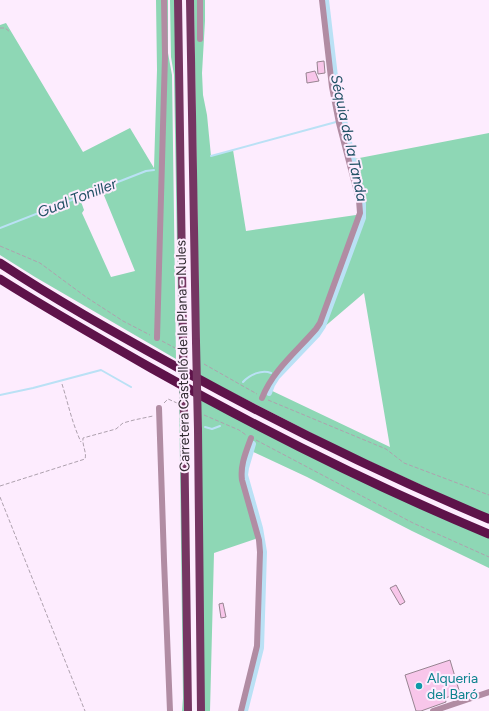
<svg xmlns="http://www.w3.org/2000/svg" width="489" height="711" font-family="Figtree,sans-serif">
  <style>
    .green { fill: #8ed7b5; fill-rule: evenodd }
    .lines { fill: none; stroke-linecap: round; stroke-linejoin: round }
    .stream { stroke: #bae1f5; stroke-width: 2 }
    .canal { stroke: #bae1f5; stroke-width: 6 }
    .building { fill: #f8c6ea; stroke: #978491 }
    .path { stroke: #aea1ae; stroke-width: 1; stroke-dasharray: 4 2; stroke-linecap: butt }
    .minor { stroke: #b18ca3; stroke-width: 6 }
    .major { stroke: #753662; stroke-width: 8 }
    .highway { stroke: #5e134a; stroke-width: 9 }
    .major-bridge { stroke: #753662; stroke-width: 8 }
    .culture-dot { fill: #0f9aa8; stroke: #fdecfe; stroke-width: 1.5 }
    .labels { text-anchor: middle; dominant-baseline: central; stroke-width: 4; stroke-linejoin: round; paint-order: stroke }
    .street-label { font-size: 14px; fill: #332c33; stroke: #fdecfe }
    .culture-label { font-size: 14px; fill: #0d838f; stroke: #fdecfe; text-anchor: start }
    .water-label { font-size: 15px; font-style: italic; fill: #215165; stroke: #fdecfe }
  </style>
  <rect width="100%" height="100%" fill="#fdecfe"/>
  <path class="green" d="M156 0H168V53L172 75 176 359 35 277 0 255V25L6 23 83 152 130 128 154 168 157 70ZM101 188 135 271 111 277 82 213 84 210 79 196Z
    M170 0H175L181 361 179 360 174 75 171 57Z
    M194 0H205V21L202 73 203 95 207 115 211 156 233 150 246 231 356 215 360 213 349 160 489 133V516L345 450 200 376ZM364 293 390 447 266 388 316 330 323 328Z
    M179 387 181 388 185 711H182L183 698Z
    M200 399 489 538V568L412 531 307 477 247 449 241 471 258 538 214 553 210 711H204Z"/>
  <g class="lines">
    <path class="stream" d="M211 156 336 122
      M0 228 146 171 154 170
      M243 382C249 375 262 369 271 373
      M0 395 33 388 101 370 131 387
      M205 427 212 429 220 426"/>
    <path class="canal" d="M269 393 272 385 277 377 317 335 323 326 363 218V204L336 85 326 0
      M245 711 261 648 264 552 260 528 245 475 246 468 253 444"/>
  </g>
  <path class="building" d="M324 61 325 73 318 74 317 62Z
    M315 71 319 81 307 83 306 73Z
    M396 585 405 602 400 605 390 588Z
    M223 603 226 617 221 618 219 604Z
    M450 660 461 697 455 699 454 695 445 698 446 702 421 711H416L405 675Z"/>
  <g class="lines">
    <path class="path" d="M0 28H5L10 32
      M0 246 40 263 86 297 123 321 150 335
      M162 341 177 349
      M204 364 257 394
      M62 384C68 403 72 423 81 442
      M268 400 386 449 404 463 489 495
      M164 403 168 399 177 403
      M204 415 239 430 246 435
      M256 440 413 523 489 557
      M0 486 85 459C87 452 82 446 83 438L116 429 123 423 134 420 153 416
      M0 497 85 711"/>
    <path class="minor" d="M200 0V39
      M157 338 165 56 164 0
      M262 398C273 370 297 351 316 329L320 323 360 213 359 200 339 123 332 87 322 0
      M159 408 164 560 170 711
      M241 711 257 646 260 552 259 540 242 480C240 465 246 452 251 438
      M433 711 489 692"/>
    <path class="major" d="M178 0 183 336
      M190 0 196 342
      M184 423 188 711
      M198 430 201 711"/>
    <path class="highway" d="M0 263C59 302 121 336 182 370 282 425 384 475 489 519
      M0 279C49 310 100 339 151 368 260 429 373 486 489 534"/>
    <path class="major-bridge" d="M183 336 184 423
      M196 342 198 430"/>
  </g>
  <circle class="culture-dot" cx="419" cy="686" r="4"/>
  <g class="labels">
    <g class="street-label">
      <text transform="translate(183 356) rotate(-91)">Carretera Castelló de la Plana - Nules</text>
    </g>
    <g class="culture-label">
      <text x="427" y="678">Alqueria<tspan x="427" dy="16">del Baró</tspan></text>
    </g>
    <g class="water-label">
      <text transform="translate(349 138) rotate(78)">Séquia de la Tanda</text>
      <text transform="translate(77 198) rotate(-21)">Gual Toniller</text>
    </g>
  </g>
</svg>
